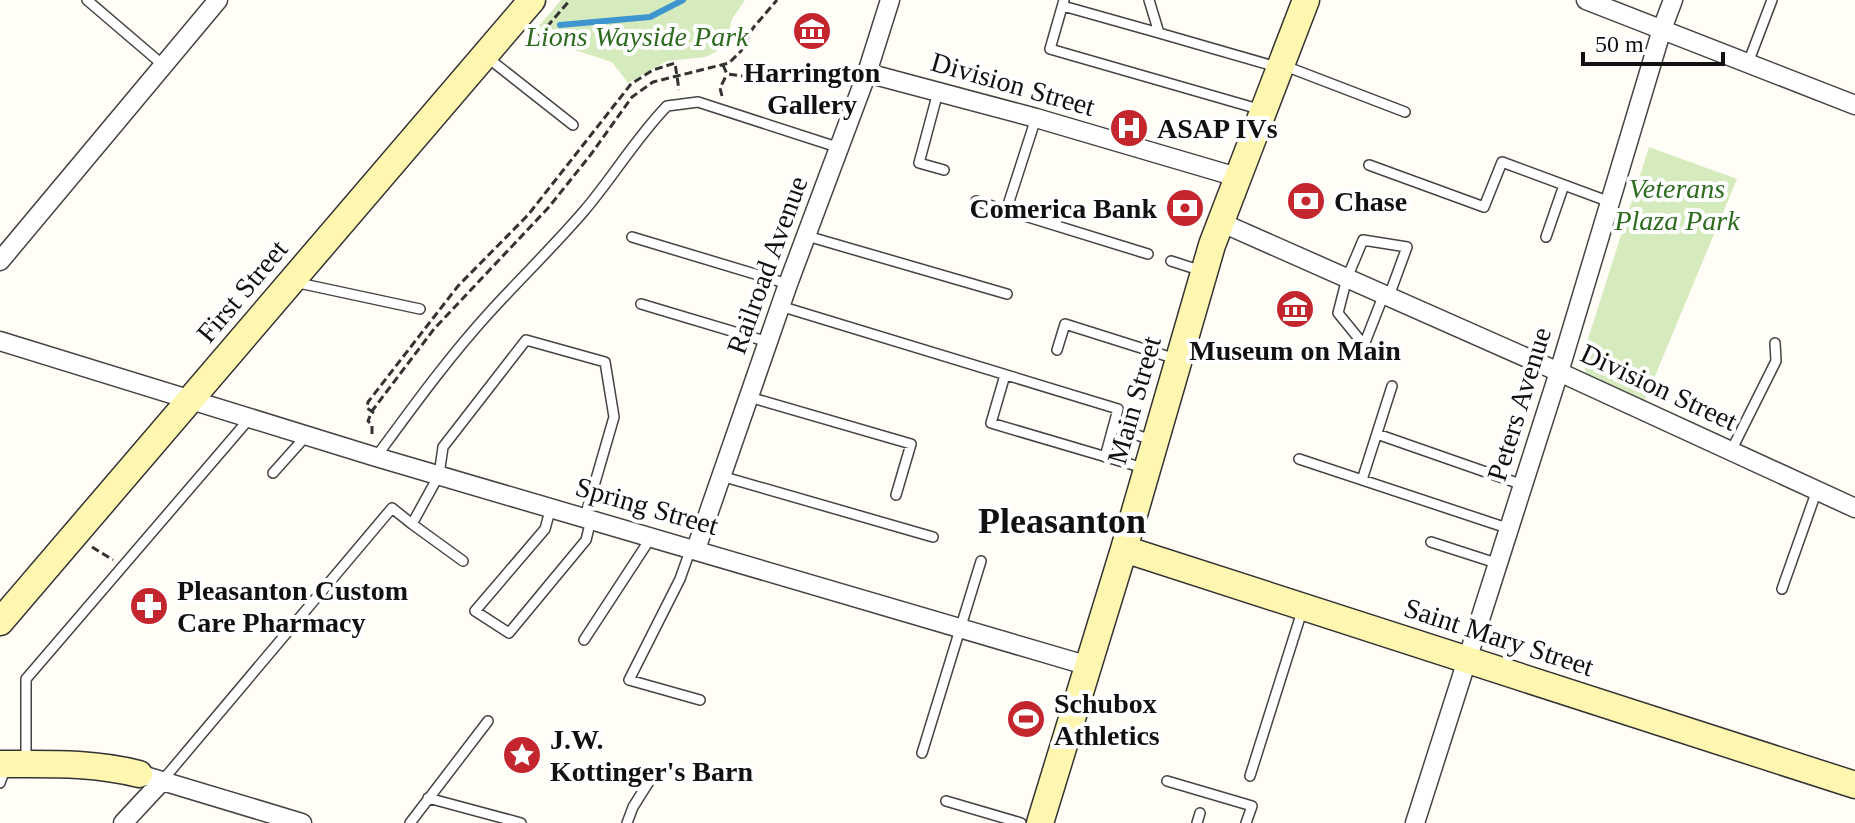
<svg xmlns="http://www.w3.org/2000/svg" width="1855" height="823" font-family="'Times New Roman',serif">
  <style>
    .green { fill: #d5ebbd }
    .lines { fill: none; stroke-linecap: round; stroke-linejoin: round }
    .stream { stroke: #3f96cf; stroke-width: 6 }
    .lane-casing { stroke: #444; stroke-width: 12 }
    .street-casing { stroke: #444; stroke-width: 21 }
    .secondary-casing { stroke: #333; stroke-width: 29 }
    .path { stroke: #333; stroke-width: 3; stroke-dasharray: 8 4; stroke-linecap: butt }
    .lane { stroke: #fff; stroke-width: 9 }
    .street { stroke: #fff; stroke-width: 18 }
    .secondary { stroke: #fff6b0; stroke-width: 26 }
    .labels { text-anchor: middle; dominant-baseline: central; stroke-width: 8; stroke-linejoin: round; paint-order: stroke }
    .park-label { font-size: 28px; font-style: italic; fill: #2f6b1f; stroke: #fff }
    .poi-label { font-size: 28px; font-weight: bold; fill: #111; stroke: #fff; text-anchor: start }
    .street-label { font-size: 28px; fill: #111; stroke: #fff }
    .district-label { font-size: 36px; font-weight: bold; fill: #111; stroke: #fff }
  </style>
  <rect width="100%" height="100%" fill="#fffdf5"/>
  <path class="green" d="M561 0H745L732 19 729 32 717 51 706 57 667 61 628 83 612 62 553 43 533 33Z
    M1649 147 1737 179 1645 400 1586 373 1582 358Z"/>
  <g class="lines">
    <path class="stream" d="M560 25 650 17 683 0"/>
    <defs>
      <path id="lane" d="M87 0 163 65
        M1064 0 1050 49 1262 110
        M1149 0 1159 33 1277 67
        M1063 6 1159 33
        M488 58 573 125
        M1748 63 1772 0
        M1285 66 1405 112
        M938 92 919 163 944 170
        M1369 165 1484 207 1502 162 1610 202
        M976 201 1148 254
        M1006 211 1036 118
        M807 236 1007 294
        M632 237 788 284
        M1546 237 1564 185
        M1171 261 1202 271
        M294 282 420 309
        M1384 294 1364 345 1338 313 1347 278 1363 240 1407 247 1389 296
        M641 304 768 342
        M780 306 1118 409 1105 457
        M1057 350 1065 324 1176 359
        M1005 375 991 423 1147 469
        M749 397 911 444 896 495
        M1113 427 1152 440
        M1377 434 1523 485
        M1731 451 1776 361 1775 343
        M376 457C412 408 448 358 489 313 520 279 554 246 584 211 613 177 636 138 667 106L698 102 840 148
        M1299 459 1510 529
        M273 473 307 435
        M721 476 933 537
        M1362 480 1392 386
        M551 507 545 529 475 611 509 633 586 540 591 520
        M1431 542 1499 564
        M691 548 680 579 629 680 700 700
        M463 561 412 524 439 475 443 447 526 340 605 362 614 417 585 517
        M1782 589 1817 490
        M584 640 652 536
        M922 753 981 561
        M26 756V679L250 418
        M1250 776 1303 608
        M162 781 392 508 412 524
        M1167 781 1252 806 1246 823
        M0 783 6 767
        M428 798 521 823
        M946 801 1021 823
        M410 823 488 721
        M627 823 633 807 650 780
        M1197 823 1200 813"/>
      <path id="street" d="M1586 0 1855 105
        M867 73 1036 118 1237 177
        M1220 222 1559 372 1855 508
        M0 261 218 0
        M0 341 376 457 1089 666
        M696 549 788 284 867 73 890 0
        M139 774 302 823
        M123 823 162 781
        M1415 823 1559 372 1662 29 1673 0"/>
      <path id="secondary" d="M1124 549 1855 785
        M0 622 532 0
        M0 764C47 764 93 762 139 774
        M1040 823 1124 549 1212 245 1306 0"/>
    </defs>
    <use href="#lane" class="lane-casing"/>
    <use href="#street" class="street-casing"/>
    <use href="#secondary" class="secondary-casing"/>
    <path class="path" d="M539 36 570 0
      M723 65 727 74 750 77
      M722 96 720 88 727 74
      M374 413 367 408 368 402 458 286 528 215 631 84 653 70 675 63 679 90
      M372 434V425L368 421 372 411 434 329 549 207 592 153 632 97 653 82 729 63 741 51 753 28 777 0
      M92 547 113 560"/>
    <use href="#lane" class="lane"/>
    <use href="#street" class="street"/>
    <use href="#secondary" class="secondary"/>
  </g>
  <defs>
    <symbol id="museum-disc" viewBox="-11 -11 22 22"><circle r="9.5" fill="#c4262e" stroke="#fff"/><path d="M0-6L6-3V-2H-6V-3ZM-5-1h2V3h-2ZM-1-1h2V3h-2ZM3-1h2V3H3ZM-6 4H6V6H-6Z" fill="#fff"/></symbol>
    <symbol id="hospital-disc" viewBox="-11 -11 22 22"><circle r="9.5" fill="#c4262e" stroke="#fff"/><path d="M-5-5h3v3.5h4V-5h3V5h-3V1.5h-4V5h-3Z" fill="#fff"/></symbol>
    <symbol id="bank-disc" viewBox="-11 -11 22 22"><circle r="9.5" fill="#c4262e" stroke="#fff"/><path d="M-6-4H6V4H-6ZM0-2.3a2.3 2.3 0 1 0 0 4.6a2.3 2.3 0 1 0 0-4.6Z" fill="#fff"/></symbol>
    <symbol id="pharmacy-disc" viewBox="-11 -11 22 22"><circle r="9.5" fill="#c4262e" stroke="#fff"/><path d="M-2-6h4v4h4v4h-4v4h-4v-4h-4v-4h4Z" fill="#fff"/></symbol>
    <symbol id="stadium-disc" viewBox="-11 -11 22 22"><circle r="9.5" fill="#c4262e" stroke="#fff"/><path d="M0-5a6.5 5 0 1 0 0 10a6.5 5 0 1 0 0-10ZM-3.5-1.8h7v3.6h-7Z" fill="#fff"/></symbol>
    <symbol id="sight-disc" viewBox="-11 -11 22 22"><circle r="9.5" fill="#c4262e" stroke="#fff"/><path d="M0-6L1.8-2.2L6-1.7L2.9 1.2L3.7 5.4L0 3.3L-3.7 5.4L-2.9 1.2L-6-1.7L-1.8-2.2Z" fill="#fff"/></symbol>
  </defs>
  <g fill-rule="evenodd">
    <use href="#museum-disc" x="790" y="9" width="44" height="44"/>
    <use href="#hospital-disc" x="1107" y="106" width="44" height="44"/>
    <use href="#bank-disc" x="1284" y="179" width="44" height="44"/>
    <use href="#bank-disc" x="1163" y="186" width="44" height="44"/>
    <use href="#museum-disc" x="1273" y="287" width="44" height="44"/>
    <use href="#pharmacy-disc" x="127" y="584" width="44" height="44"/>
    <use href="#stadium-disc" x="1004" y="697" width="44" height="44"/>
    <use href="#sight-disc" x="500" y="733" width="44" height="44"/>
  </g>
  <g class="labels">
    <g class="park-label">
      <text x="637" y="36">Lions Wayside Park</text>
      <text x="1677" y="188">Veterans<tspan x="1677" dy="32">Plaza Park</tspan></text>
    </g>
    <g class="poi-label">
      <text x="812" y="72" text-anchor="middle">Harrington<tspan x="812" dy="32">Gallery</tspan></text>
      <text x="1157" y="128">ASAP IVs</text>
      <text x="1334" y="201">Chase</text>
      <text x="1157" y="208" text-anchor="end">Comerica Bank</text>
      <text x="1295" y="350" text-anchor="middle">Museum on Main</text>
      <text x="177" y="590">Pleasanton Custom<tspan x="177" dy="32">Care Pharmacy</tspan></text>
      <text x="1054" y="703">Schubox<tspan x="1054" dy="32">Athletics</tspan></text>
      <text x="550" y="739">J.W.<tspan x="550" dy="32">Kottinger's Barn</tspan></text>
    </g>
    <g class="street-label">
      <text transform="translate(1013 84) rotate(16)">Division Street</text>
      <text transform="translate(767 265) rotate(-70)">Railroad Avenue</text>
      <text transform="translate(242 291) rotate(-50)">First Street</text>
      <text transform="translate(1659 387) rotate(25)">Division Street</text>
      <text transform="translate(1134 400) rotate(-74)">Main Street</text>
      <text transform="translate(1519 404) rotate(-73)">Peters Avenue</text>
      <text transform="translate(647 506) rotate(16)">Spring Street</text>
      <text transform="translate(1499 637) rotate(18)">Saint Mary Street</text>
    </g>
    <g class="district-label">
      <text x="1062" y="521">Pleasanton</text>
    </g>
  </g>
  <path d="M1583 52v12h140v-12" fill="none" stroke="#111111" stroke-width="4"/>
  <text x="1595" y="52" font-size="24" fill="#111111" stroke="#ffffff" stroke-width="6" paint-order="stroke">50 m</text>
</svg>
